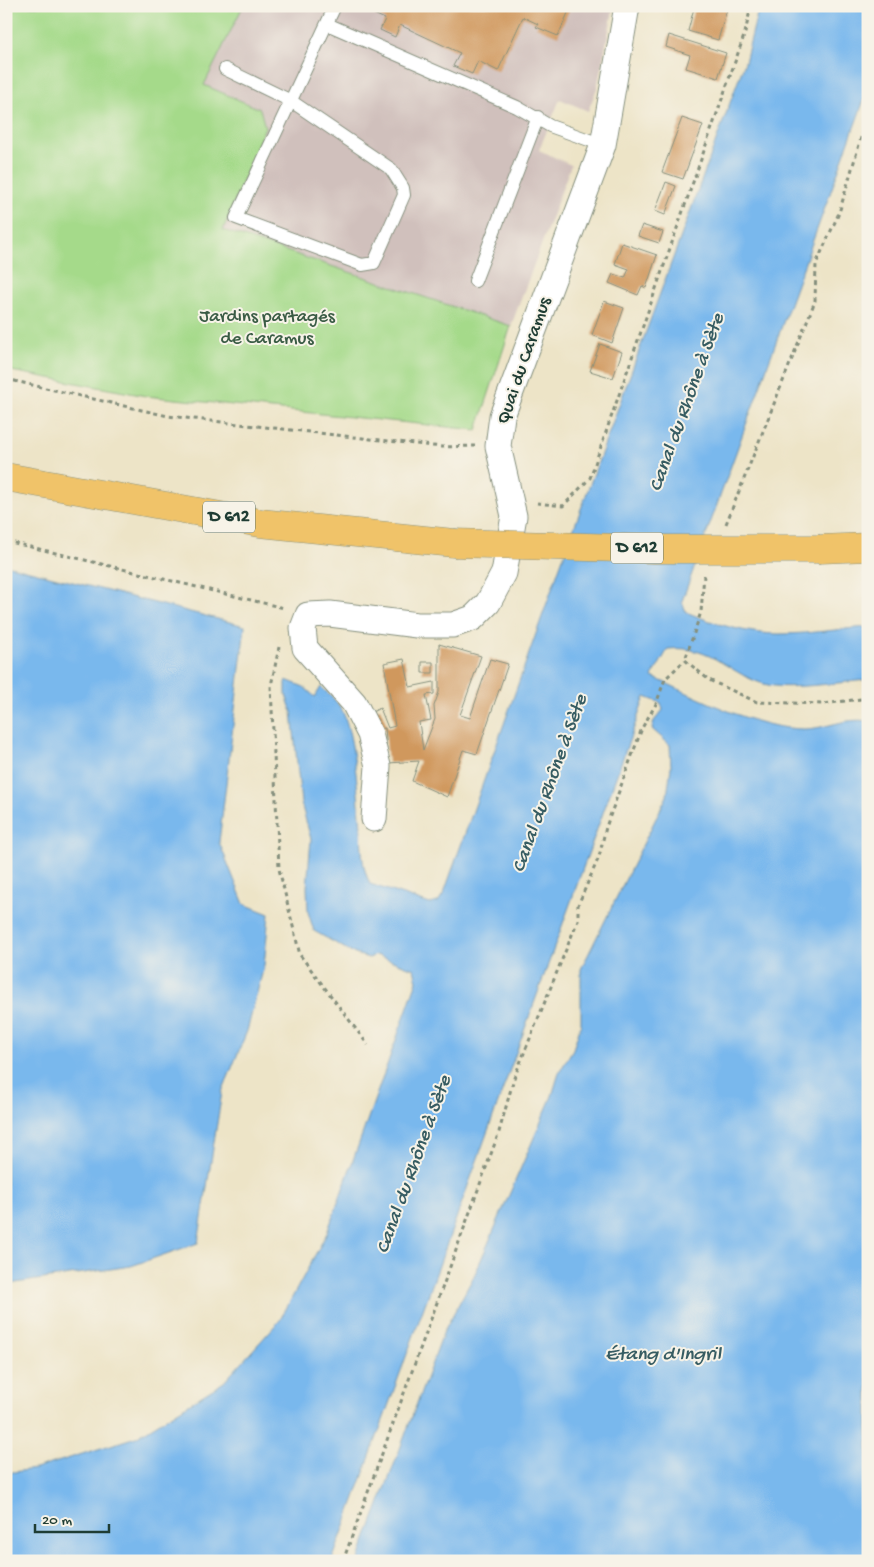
<svg xmlns="http://www.w3.org/2000/svg" width="874" height="1567" font-family="'Gochi Hand',sans-serif">
  <style>
    .industrial { fill: #d0c0bc }
    .green { fill: #a5da8a; stroke: #628c5f }
    .water { fill: #79b8ed; stroke: #4c7a90 }
    .building { fill: #d0985d }
    .lines { fill: none; stroke-linecap: round; stroke-linejoin: round }
    .lane-casing { stroke: #86907e; stroke-width: 14 }
    .street-casing { stroke: #86907e; stroke-width: 27 }
    .primary-casing { stroke: #86907e; stroke-width: 29 }
    .path { stroke: #86907e; stroke-width: 3; stroke-dasharray: 4 4; stroke-linecap: butt }
    .lane { stroke: #fff; stroke-width: 12 }
    .street { stroke: #fff; stroke-width: 25 }
    .primary { stroke: #f0c369; stroke-width: 28 }
    .primary-bridge-casing { stroke: #86907e; stroke-width: 29; stroke-linecap: butt }
    .primary-bridge { stroke: #f0c369; stroke-width: 28 }
    .labels { text-anchor: middle; dominant-baseline: central; stroke-width: 4; stroke-linejoin: round; paint-order: stroke }
    .shield { fill: #f7f3e8; stroke: #60746a; stroke-width: 1 }
    .shield-label { font-size: 18px; font-weight: bold; fill: #1f3d34 }
    .park-label { font-size: 19px; fill: #3a5c45; stroke: #f7f3e8 }
    .street-label { font-size: 19px; fill: #1f3d34; stroke: #f7f3e8 }
    .water-label { font-size: 20px; font-style: italic; fill: #365c62; stroke: #f7f3e8 }
  </style>
  <rect width="100%" height="100%" fill="#f7f3e8"/>
  <filter id="ink" filterUnits="userSpaceOnUse"><feTurbulence type="fractalNoise" baseFrequency=".02" numOctaves="2"/><feDisplacementMap in="SourceGraphic" scale="10" xChannelSelector="R" yChannelSelector="G"/><feConvolveMatrix kernelMatrix="1 2 1 2 8 2 1 2 1" color-interpolation-filters="sRGB"/></filter>
  <filter id="wash" filterUnits="userSpaceOnUse"><feTurbulence type="fractalNoise" baseFrequency=".0096" numOctaves="4" result="noise"/><feDisplacementMap in="SourceGraphic" scale="20" xChannelSelector="R" yChannelSelector="G"/><feGaussianBlur stdDeviation="1.12" result="paint"/><feColorMatrix in="noise" values="0 0 0 0 0 0 0 0 0 0 0 0 0 0 0 0 0 1.4 0 .05"/><feComposite in="paint" operator="in"/></filter>
  <g filter="url(#wash)">
    <rect width="100%" height="100%" fill="#ede4c7"/>
    <path class="industrial" d="M243 6H614L597 88 588 111 560 99 539 150 571 165 511 326 223 230 265 127 204 85Z"/>
    <path class="green" d="M6 6H243L204 85 260 109 265 127 223 230 511 326 477 430 146 396 6 370Z"/>
    <path class="water" d="M759 6H868V89L682 601 686 612C715 624 747 634 779 634 808 634 839 629 868 627V680C840 682 793 690 768 685 732 677 712 644 668 649L652 677C697 696 754 729 804 729 826 729 845 717 868 721V1561H358L444 1331 474 1276 552 1096 559 1073 573 1049 581 1024V969L667 796 671 767 670 745 652 729 654 721 663 710 661 703 645 697 332 1561H6V1473L35 1469 136 1437 224 1382 280 1320 327 1233 417 981 414 969 376 955 369 958 355 954 314 931 308 912 307 887 311 839 301 803 292 712 286 695V680L304 687 315 697 321 687C329 694 337 701 342 710 355 738 358 796 361 828 362 849 361 865 370 884L430 904 438 902 444 893 560 566 745 62Z
      M6 565 245 626 219 842 244 904 269 914 264 966 247 1031 222 1092 198 1243 131 1266 9 1284 6 1283Z"/>
    <g id="blocks">
      <path class="building" d="M377 6H571L558 36 536 27 538 24 523 17 498 71 478 61 472 74 453 66 460 53 400 25 395 37 380 30 385 19 374 14Z
        M691 6H728L718 40 688 31 694 8Z
        M669 35 726 53 718 78 686 68 690 55 666 47Z
        M682 118 703 125 683 179 662 172Z
        M666 182 676 186 665 215 655 211Z
        M642 225 663 232 659 243 638 236Z
        M622 243 657 255 646 288 642 286 638 295 609 283 613 274 625 278 629 269 615 264Z
        M604 301 624 308 612 343 592 335Z
        M600 344 622 352 613 378 590 371Z
        M439 644 481 656 460 715 470 718 490 659 508 664 477 754 463 750 447 797 412 781 419 761 388 763 385 728 379 729 372 712 380 708 388 728 395 726 384 663 404 659 410 687 434 682V694L426 695 431 720 419 722 423 750 435 719 434 706 439 692Z
        M422 662H433V673H422Z"/>
    </g>
  </g>
  <g filter="url(#ink)">
    <use href="#blocks" fill-opacity="0" stroke="#86907e" stroke-width="1"/>
    <g class="lines">
      <defs>
        <path id="lane" d="M327 24 517 107 550 126 603 145
          M225 69 291 101 391 169 403 188 404 195 374 263 362 265 236 218C269 147 302 77 335 6
          M475 281 538 117"/>
        <path id="street" d="M374 819 378 766 370 734 354 703 305 648 303 628 308 615 330 614 417 625H453L473 618 488 603 504 573 514 516 498 446 502 416 603 145 627 6"/>
        <path id="primary" d="M6 477 260 523 454 543
          M820 549 868 547"/>
      </defs>
      <use href="#lane" class="lane-casing"/>
      <use href="#street" class="street-casing"/>
      <use href="#primary" class="primary-casing"/>
      <path class="path" d="M6 379 168 416 442 447 475 446
        M537 503 563 506 590 478 745 33 751 6
        M726 524 815 301 816 264 839 213 868 114
        M6 541 284 608
        M704 575 701 612 685 660 709 680 757 702 823 704 868 698
        M279 647 271 686 279 869 300 955 368 1045
        M343 1561 499 1132 514 1078 578 920V905L599 857 606 827 642 728 656 704 665 679 685 660"/>
      <use href="#lane" class="lane"/>
      <use href="#street" class="street"/>
      <use href="#primary" class="primary"/>
      <defs>
        <path id="primary-bridge" d="M454 543 654 549H820"/>
      </defs>
      <use href="#primary-bridge" class="primary-bridge-casing"/>
      <use href="#primary-bridge" class="primary-bridge"/>
    </g>
  </g>
  <g class="labels">
    <g class="shield">
      <rect x="203" y="501.5" width="52" height="31" rx="4"/>
      <rect x="611" y="532.5" width="52" height="31" rx="4"/>
    </g>
    <g class="shield-label">
      <text x="229" y="517">D 612</text>
      <text x="637" y="548">D 612</text>
    </g>
    <g class="park-label">
      <text x="267" y="317">Jardins partagés<tspan x="267" dy="22">de Caramus</tspan></text>
    </g>
    <g class="street-label">
      <text transform="translate(525 361) rotate(-71)">Quai du Caramus</text>
    </g>
    <g class="water-label">
      <text transform="translate(688 403) rotate(-70)">Canal du Rhône à Sète</text>
      <text transform="translate(551 784) rotate(-70)">Canal du Rhône à Sète</text>
      <text transform="translate(415 1165) rotate(-70)">Canal du Rhône à Sète</text>
      <text x="663" y="1355">Étang d'Ingril</text>
    </g>
  </g>
  <rect width="874" height="1567" fill="none" stroke="#f7f3e8" stroke-width="25"/>
  <path d="M35 1524v8h74v-8" fill="none" stroke="#1f3d34" stroke-width="2.5"/>
  <text x="42" y="1524" font-size="15" fill="#1f3d34" stroke="#f7f3e8" stroke-width="4" paint-order="stroke">20 m</text>
</svg>
